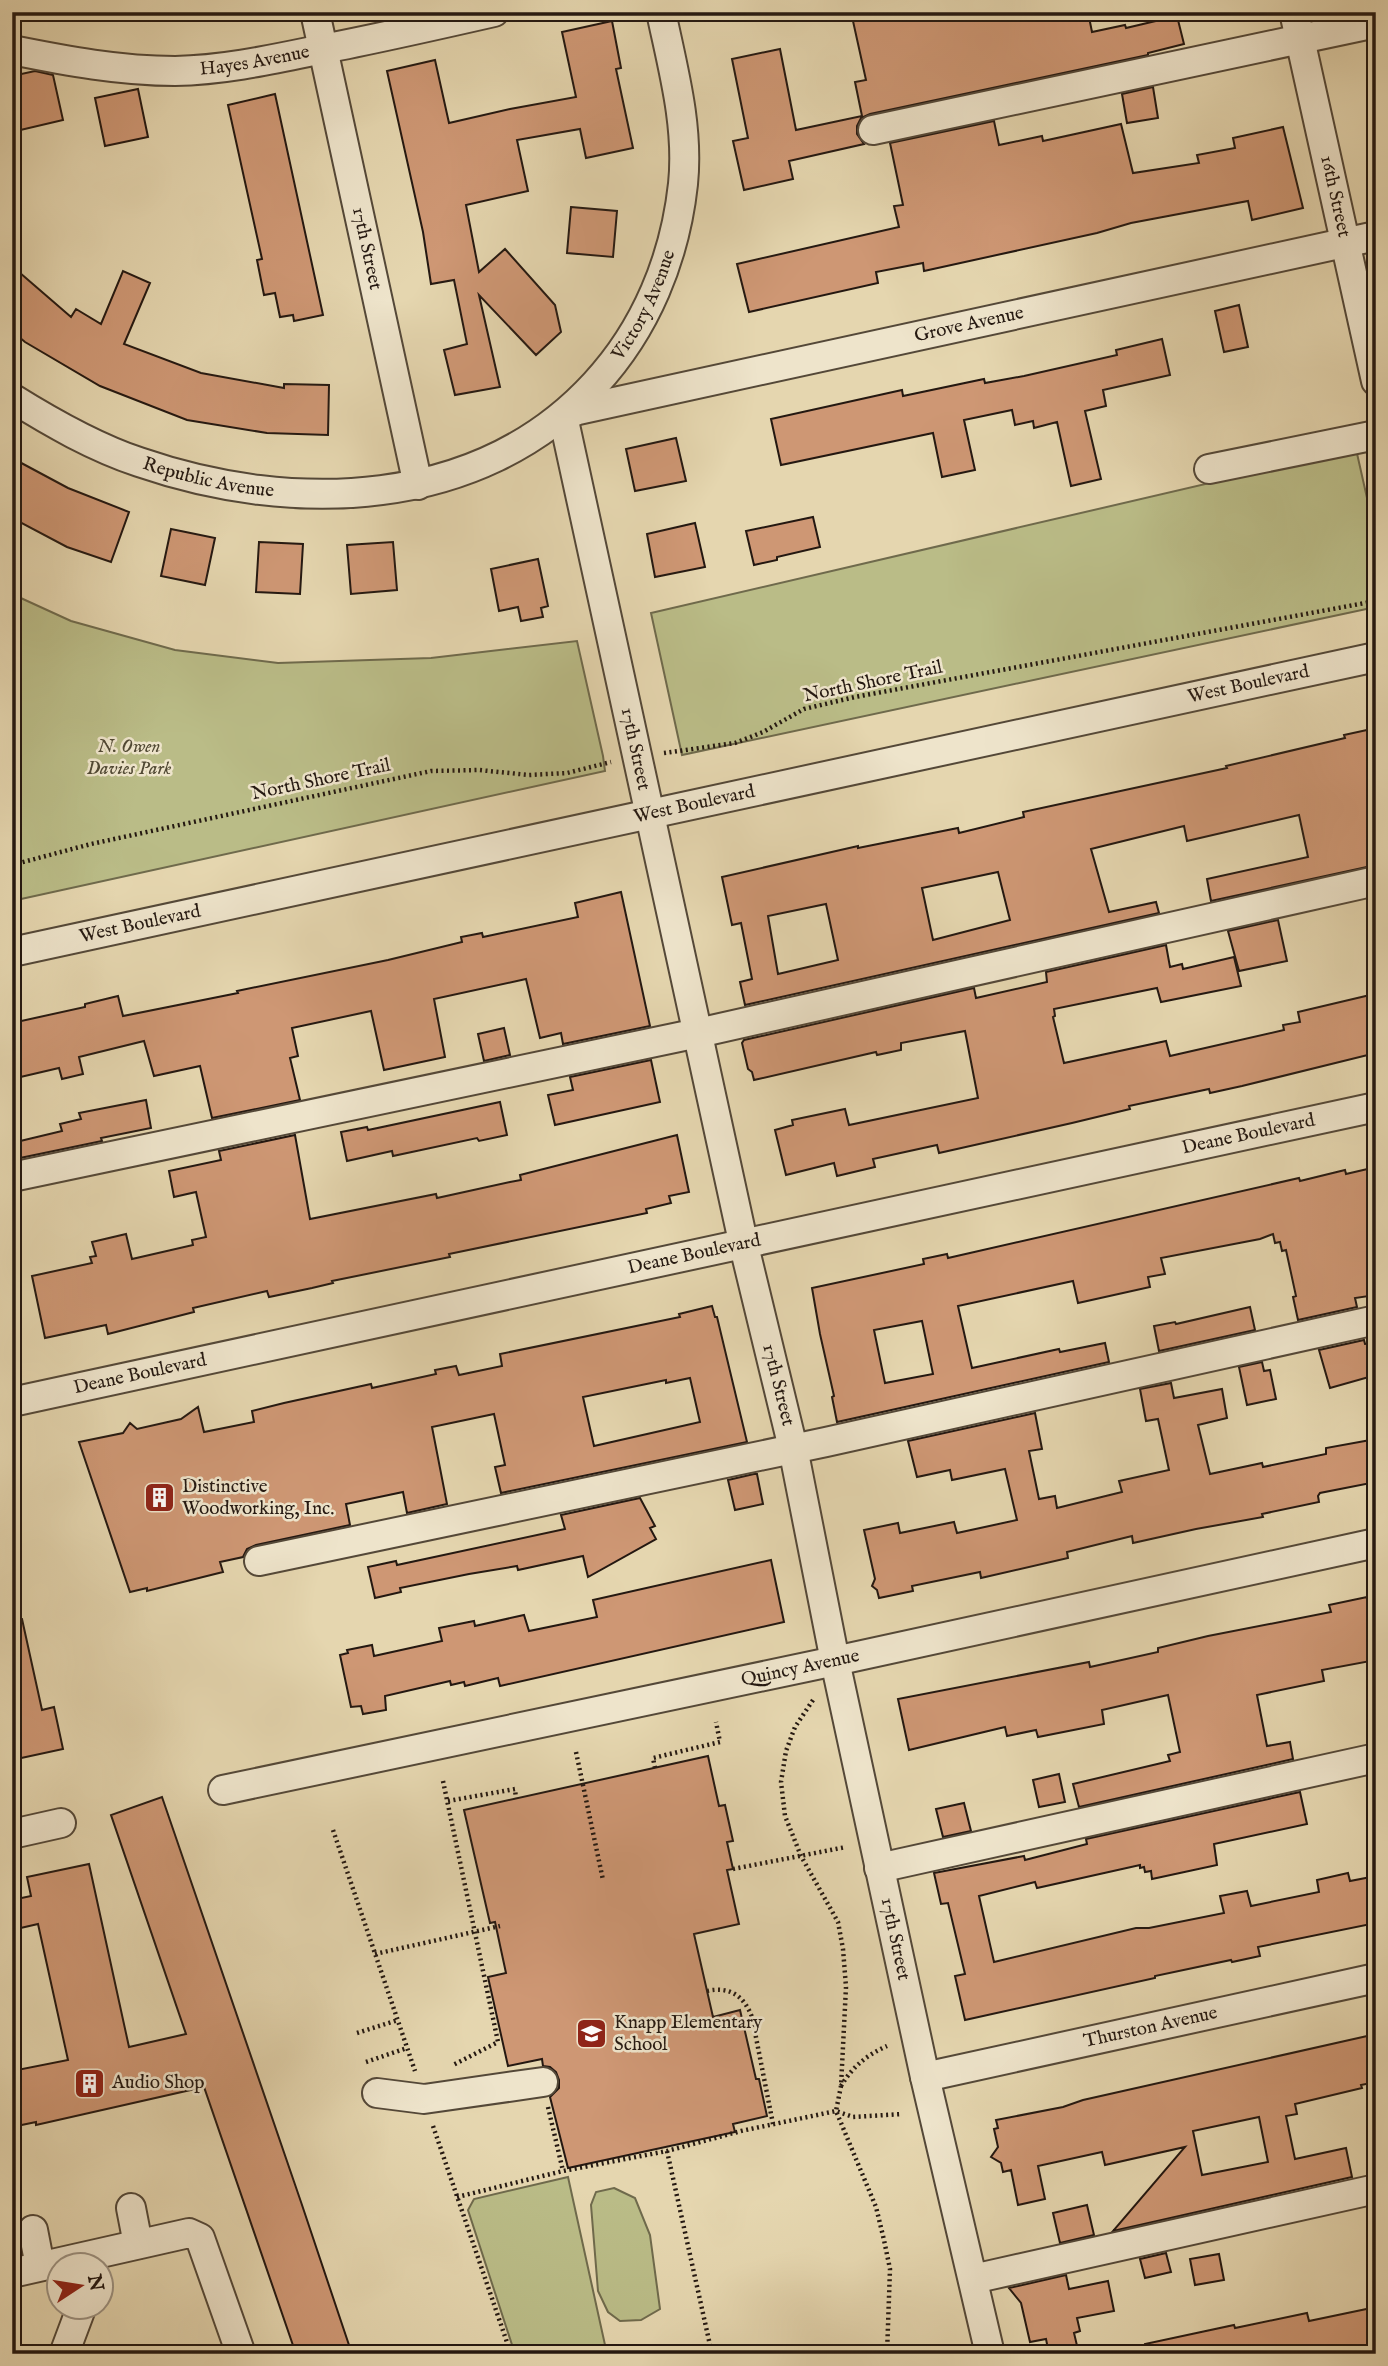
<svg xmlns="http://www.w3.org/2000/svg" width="1388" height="2366" font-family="'IM FELL English',serif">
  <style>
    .green { fill: #babc87; stroke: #6f6a4c; stroke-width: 2 }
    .building { fill: #ce9774; stroke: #241811; stroke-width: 2; fill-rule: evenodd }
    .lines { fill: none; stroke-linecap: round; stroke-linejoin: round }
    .minor-casing { stroke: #544838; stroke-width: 32 }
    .path { stroke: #241811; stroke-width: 4.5; stroke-dasharray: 2 3.5; stroke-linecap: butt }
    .minor { stroke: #eee4cb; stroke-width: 28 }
    .labels { text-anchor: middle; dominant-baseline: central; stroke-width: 5; stroke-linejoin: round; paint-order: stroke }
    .street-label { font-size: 19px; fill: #241811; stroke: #eee4cb }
    .park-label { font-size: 19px; font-style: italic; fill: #514934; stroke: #eee4cb }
    .poi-label { font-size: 19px; fill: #241811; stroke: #eee4cb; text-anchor: start }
  </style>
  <rect width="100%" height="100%" fill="#e5d6af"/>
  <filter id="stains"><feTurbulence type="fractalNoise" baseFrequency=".00286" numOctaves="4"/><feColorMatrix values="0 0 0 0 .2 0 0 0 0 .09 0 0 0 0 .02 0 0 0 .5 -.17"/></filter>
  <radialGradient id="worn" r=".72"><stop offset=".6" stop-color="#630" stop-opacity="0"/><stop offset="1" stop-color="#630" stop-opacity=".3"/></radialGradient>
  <path class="green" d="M1356 449 1376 538V607L682 755 651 613Z
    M12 594 71 621 175 650 278 663 431 658 577 641 603 756 605 771 12 901Z
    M568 2177 607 2354H515L468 2210 474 2199Z
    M614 2188 635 2198 650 2235 660 2309 641 2320 620 2321 608 2312 598 2291 591 2205 596 2192Z"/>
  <path class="building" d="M851 12H1088L1092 32 1125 25 1126 28 1177 16 1184 44 1148 53V55L870 114 861 118 857 126V134L864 144 789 161 793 179 744 190 733 141 748 138 732 59 780 49 796 130 862 116 855 82 866 80Z
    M612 21 621 68 616 69 633 148 586 158 580 129 517 140 528 191 466 205 479 272 505 249 555 305 561 332 536 355 479 295 500 387 455 395 444 350 467 344 454 280 431 284 423 232 387 71 435 60 449 123 510 109 576 97 562 32Z
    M35 71 53 75 63 120 12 132V76Z
    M1153 87 1158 118 1127 123 1122 94Z
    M138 89 148 137 105 146 95 98Z
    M275 94 323 315 294 321 293 315 280 317 275 293 264 295 257 260 262 259 228 105Z
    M994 121 999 145 1042 136 1043 141 1121 124 1133 173 1199 163 1197 155 1235 148 1233 138 1283 127 1303 208 1252 220 1248 201 1131 223 1097 233 924 271 923 263 876 272 878 283 749 312 737 264 899 227 894 206 903 205 890 143Z
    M571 207 617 211 613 257 567 253Z
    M12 266 71 317 76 309 101 324 123 271 150 283 124 344 201 373 284 388V384L329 385 328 435 267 433 187 420 100 386 25 342 12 331Z
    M1239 305 1248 347 1224 352 1215 311Z
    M1162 339 1170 375 1103 390 1106 406 1085 411 1101 479 1071 486 1057 422 1034 428 1033 421 1015 425 1012 410 964 420 975 470 942 477 933 433 781 465 771 419 902 390 903 396 984 379 985 383 1024 376 1117 355 1116 350Z
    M676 438 686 481 635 491 626 449Z
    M12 458 68 488 129 512 111 562 67 547 12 518Z
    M813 517 820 547 777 557V560L754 565 746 531Z
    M695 523 705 567 655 577 647 534Z
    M171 529 215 538 205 585 161 576Z
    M259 542 303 544 300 594 256 592Z
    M393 542 397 590 351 594 347 545Z
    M538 559 548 606 541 608 543 617 521 621 518 607 499 611 491 569Z
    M1376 728V865L1211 901 1207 879 1308 857 1299 815 1187 841 1184 826 1091 849 1109 912 1156 902 1159 913 745 1005 740 982 752 979 741 923 732 925 722 877 858 846V848L958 828 959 833 1024 817 1023 812 1227 768 1226 766 1345 738 1344 735ZM998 872 1010 920 933 940 922 888ZM826 904 838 960 778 974 768 916Z
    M621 892 650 1026 563 1044 561 1033 540 1038 526 979 434 999 445 1057 384 1070 371 1011 292 1028 298 1056 290 1058 300 1100 212 1118 200 1066 154 1076 144 1041 79 1057 83 1074 62 1079 59 1068 12 1079V1023L85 1007V1004L118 996 123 1016 238 993 237 991 388 960 462 942 461 937 482 933 483 937 578 917 575 903Z
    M1278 920 1287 961 1239 971 1228 931Z
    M1166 945 1170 967 1182 964 1183 969 1234 957 1241 986 1161 1002 1157 988 1054 1009 1055 1016 1053 1017 1064 1063 1166 1041 1170 1056 1284 1030 1283 1025 1300 1022 1298 1012 1370 995 1376 1020V1053L1242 1086 1210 1093 1209 1089 1129 1106 1130 1109 1072 1123 939 1153 937 1145 873 1159 875 1167 837 1176 834 1163 786 1175 775 1130 793 1125 792 1120 845 1109 849 1125 978 1098 965 1031 901 1043V1050L877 1055 876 1052 754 1080 752 1072 748 1069 742 1043 744 1040 974 988 976 998 1047 982 1046 972Z
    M504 1028 510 1055 484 1061 478 1034Z
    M651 1060 660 1102 555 1125 548 1095 573 1090 570 1077Z
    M146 1100 151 1128 101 1138 102 1141 20 1158 16 1142 62 1131 60 1124 81 1119 79 1113Z
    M500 1102 507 1135 479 1141 477 1138 393 1156 392 1151 347 1161 341 1132 367 1127 368 1130Z
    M295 1135 310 1219 436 1194 437 1198 510 1182 521 1180 520 1175 677 1135 689 1192 669 1196 671 1203 646 1209 647 1213 449 1254 450 1257 332 1281 333 1283 312 1288 269 1297 267 1291 193 1308 194 1312 108 1334 106 1325 45 1338 32 1276 92 1263 90 1257 96 1256 92 1242 126 1234 132 1259 193 1245 192 1240 206 1237 196 1192 174 1197 169 1171 221 1160 219 1151Z
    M1376 1167V1295L1355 1298 1357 1307 1298 1320 1293 1297 1296 1296 1286 1250 1282 1251 1280 1242 1275 1243 1273 1234 1260 1239 1161 1258 1165 1274 1148 1277 1150 1287 1078 1303 1073 1281 958 1306 972 1368 1059 1349 1060 1352 1105 1343 1109 1362 837 1422 832 1397 834 1396 820 1334 812 1288 924 1264 923 1259 947 1254 948 1258 1299 1178 1300 1181 1345 1170 1346 1174ZM922 1321 933 1374 885 1383 874 1330Z
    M712 1306 715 1317H717L747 1442 501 1493 495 1467 505 1465 494 1414 432 1427 447 1504 407 1513 403 1492 346 1504 350 1525 256 1545 247 1549 243 1557 220 1562 223 1572 147 1591V1588L130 1592 79 1442 123 1433 130 1423 137 1429 181 1419 198 1407 204 1432 254 1422 252 1411 284 1403 371 1384 372 1388 436 1374 435 1370 456 1366 459 1375 502 1366 500 1354 680 1317 679 1314ZM690 1378 700 1422 594 1446 583 1397 666 1380V1383Z
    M1250 1307 1255 1330 1159 1351 1154 1326 1175 1322 1176 1324Z
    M1364 1340 1365 1344 1376 1343V1375L1330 1388 1319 1350Z
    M1262 1362 1264 1371 1270 1370 1276 1399 1247 1405 1239 1367Z
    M1171 1383 1174 1398 1222 1389 1227 1418 1198 1425 1210 1474 1262 1463 1263 1467 1326 1454V1448L1376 1439V1482L1320 1493 1318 1496 1319 1502 1262 1514 1263 1517 1196 1529 1133 1543 1132 1536 1067 1552 1068 1558 981 1578 980 1572 912 1586 913 1591 879 1598 877 1590 872 1586 875 1579 864 1530 898 1523 900 1533 954 1522 957 1533 1017 1520 1005 1469 952 1480 950 1470 917 1477 908 1441 1035 1413 1042 1449 1029 1451 1039 1499 1055 1496 1057 1508 1122 1492 1119 1481 1169 1470 1158 1419 1146 1421 1140 1389Z
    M754 1474H757L763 1504 735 1510 728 1480Z
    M640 1498 655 1526 650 1528 656 1539 588 1577 583 1556 518 1570 517 1566 469 1574 400 1588 401 1592 375 1598 368 1567 396 1561 397 1565 565 1529 561 1515Z
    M771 1560 784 1622 500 1686 498 1678 465 1686 464 1682 451 1685 450 1681 385 1696 386 1710 363 1714 361 1706 351 1707 340 1655 348 1653 347 1650 372 1645 374 1656 442 1641 439 1628 474 1621 475 1626 524 1615 529 1631 597 1617 593 1600Z
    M1367 1597V1599L1376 1598V1660L1322 1670 1324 1681 1257 1695 1267 1746 1290 1742 1293 1759 1079 1807 1073 1784 1170 1761 1168 1755 1180 1752 1168 1695 1102 1710 1104 1724 1038 1737 1036 1730 1007 1736 1005 1727 909 1750 898 1699 1089 1662 1090 1667 1158 1652V1648L1208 1636 1331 1612 1329 1605Z
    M22 1619 42 1710 54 1707 63 1749 12 1760V1620Z
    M708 1756 719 1806 725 1805 733 1841 727 1842 733 1869 727 1870 739 1924 694 1934 713 2017 740 2010 756 2079H759L767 2116 733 2124 735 2132 568 2168 550 2097 559 2088V2080L556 2072 550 2067 543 2066 542 2059 508 2066 488 1977 506 1973 495 1922 490 1923 464 1810Z
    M1059 1774 1065 1802 1039 1807 1033 1780Z
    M1300 1792 1307 1824 1214 1844 1217 1865 1152 1879 1151 1871 1145 1872 1144 1867 1140 1868V1865L1037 1888 1035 1882 979 1896 994 1962 1136 1928H1149L1224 1913 1220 1896 1247 1891 1251 1906 1319 1892 1317 1880 1348 1873 1350 1881 1376 1876V1923L1258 1947 1260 1956 1232 1962 1231 1960 1155 1976V1978L965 2020 955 1976 965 1974 948 1903 941 1904 934 1873 1024 1856 1025 1860 1087 1844 1086 1839Z
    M162 1797 301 2202 352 2354H296L204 2087 36 2125V2122L12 2127V2071L68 2060 38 1924 12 1930V1900L31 1896 27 1877 89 1864 129 2047 186 2034 111 1815Z
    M964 1803 971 1831 943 1837 936 1809Z
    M1376 2034V2082L1361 2085 1362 2088 1295 2104 1297 2114 1286 2116 1295 2159 1346 2148 1352 2177 1113 2231 1185 2147 1105 2165 1102 2152 1038 2166 1045 2199 1018 2205 1011 2170 1003 2172 1001 2163 991 2157 998 2147 994 2129 998 2128 996 2120 1063 2107 1083 2100ZM1259 2117 1268 2162 1202 2175 1193 2131Z
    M1087 2205 1094 2235 1060 2243 1053 2213Z
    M1166 2253 1171 2272 1145 2278 1140 2259Z
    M1219 2254 1224 2280 1195 2285 1190 2259Z
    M1066 2275 1069 2289 1108 2281 1114 2311 1077 2318 1080 2331 1074 2333 1079 2354H1049L1046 2339 1030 2342 1021 2303 1009 2288Z
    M1376 2307V2354H1146L1145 2344 1234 2325 1235 2328 1307 2313 1309 2321Z"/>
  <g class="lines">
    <defs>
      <g id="minor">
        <path id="s1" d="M315 12 418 485"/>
        <path id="s2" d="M1294 12 1376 381"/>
        <path id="s3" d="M12 50C67 61 120 71 175 71 226 70 274 59 323 49 380 38 437 25 494 12"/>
        <path d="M873 130 1376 23"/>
        <path id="s4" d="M12 398C52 423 94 447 139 462 293 515 479 510 595 384 646 329 675 258 683 184 689 126 673 69 661 12"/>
        <path d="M1209 469 1376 435"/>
        <path id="s5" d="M12 952 1376 657"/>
        <path d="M12 1177 698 1033 1376 881"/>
        <path id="s6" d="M12 1402 1376 1107"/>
        <path d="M259 1561 826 1442 1376 1320"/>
        <path id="s7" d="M223 1790 835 1661 1376 1543"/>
        <path d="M12 1834 61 1823"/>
        <path d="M879 1868 1376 1758"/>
        <path id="s8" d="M925 2077 1376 1978"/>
        <path d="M377 2093 424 2099 543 2082"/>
        <path d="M131 2208 138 2244"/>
        <path d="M33 2230 40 2266"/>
        <path d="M12 2273 189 2233 200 2238 241 2354"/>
        <path d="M973 2279 1376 2189"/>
        <path d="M64 2354 82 2306"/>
        <path id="s9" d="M990 2354 925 2077 835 1661 793 1448 744 1246 563 416 578 410 1376 236"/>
      </g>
    </defs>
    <use href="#minor" class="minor-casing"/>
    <path class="path" d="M664 753 735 743 763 732 804 709 855 697 1376 601
      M12 865 91 844 431 771 479 770 529 775 567 773 611 762
      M813 1700 795 1727 786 1751 781 1782 785 1816 801 1856 838 1922 843 1949 846 1987 841 2086 836 2111 876 2207 884 2240 890 2269 887 2354
      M576 1752 603 1880
      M655 1768 653 1758 720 1742 716 1722
      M443 1781 498 2042 453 2065
      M448 1801 515 1789 516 1799
      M333 1830 415 2071
      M733 1869 846 1847
      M375 1954 500 1926
      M707 1991C730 1986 744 1996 752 2017L773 2124
      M357 2033 398 2020
      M366 2062 407 2048
      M841 2086C853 2066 867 2055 887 2046
      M548 2107 563 2171
      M433 2126 511 2354
      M667 2151 712 2354
      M457 2197 563 2171 667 2151 741 2131 836 2111 853 2117 902 2114"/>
    <use href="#minor" class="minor"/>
  </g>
  <defs>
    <symbol id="building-square" viewBox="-11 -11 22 22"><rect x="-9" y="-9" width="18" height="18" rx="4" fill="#8f2418" stroke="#eee4cb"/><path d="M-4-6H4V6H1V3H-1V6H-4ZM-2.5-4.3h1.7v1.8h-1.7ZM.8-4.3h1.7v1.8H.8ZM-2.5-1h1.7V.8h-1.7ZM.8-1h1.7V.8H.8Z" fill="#fff"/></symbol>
    <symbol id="school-square" viewBox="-11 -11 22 22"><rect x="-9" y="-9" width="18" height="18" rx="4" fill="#8f2418" stroke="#eee4cb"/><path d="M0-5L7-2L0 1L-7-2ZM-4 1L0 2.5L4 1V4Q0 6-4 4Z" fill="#fff"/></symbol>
  </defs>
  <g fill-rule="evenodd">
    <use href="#building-square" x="142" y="1480" width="35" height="35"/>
    <use href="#school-square" x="574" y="2016" width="35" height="35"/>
    <use href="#building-square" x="72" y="2066" width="35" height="35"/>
  </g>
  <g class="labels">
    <g class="street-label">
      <text stroke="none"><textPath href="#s3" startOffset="245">Hayes Avenue</textPath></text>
      <text stroke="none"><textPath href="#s2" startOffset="189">16th Street</textPath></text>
      <text stroke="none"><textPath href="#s1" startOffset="242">17th Street</textPath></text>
      <text stroke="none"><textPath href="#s4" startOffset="726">Victory Avenue</textPath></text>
      <text stroke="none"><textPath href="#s9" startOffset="2401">Grove Avenue</textPath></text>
      <text stroke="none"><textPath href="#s4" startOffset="214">Republic Avenue</textPath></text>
      <text transform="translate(873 682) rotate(-12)">North Shore Trail</text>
      <text stroke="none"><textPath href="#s5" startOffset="1265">West Boulevard</textPath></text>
      <text transform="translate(635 749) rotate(78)">17th Street</text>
      <text transform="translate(321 780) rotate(-12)">North Shore Trail</text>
      <text stroke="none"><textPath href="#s5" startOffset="698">West Boulevard</textPath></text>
      <text stroke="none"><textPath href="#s5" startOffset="131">West Boulevard</textPath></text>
      <text stroke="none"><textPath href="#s6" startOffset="1265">Deane Boulevard</textPath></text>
      <text stroke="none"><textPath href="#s6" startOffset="698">Deane Boulevard</textPath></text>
      <text stroke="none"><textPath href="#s6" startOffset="131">Deane Boulevard</textPath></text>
      <text transform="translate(778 1385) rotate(76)">17th Street</text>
      <text stroke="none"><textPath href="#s7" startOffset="590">Quincy Avenue</textPath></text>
      <text transform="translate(895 1939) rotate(78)">17th Street</text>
      <text stroke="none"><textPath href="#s8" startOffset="231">Thurston Avenue</textPath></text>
    </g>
    <g class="park-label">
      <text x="129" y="747">N. Owen<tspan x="129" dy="22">Davies Park</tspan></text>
    </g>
    <g class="poi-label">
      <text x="182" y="1487">Distinctive<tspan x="182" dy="22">Woodworking, Inc.</tspan></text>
      <text x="614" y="2023">Knapp Elementary<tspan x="614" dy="22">School</tspan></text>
      <text x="112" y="2083">Audio Shop</text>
    </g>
  </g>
  <rect width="1388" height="2366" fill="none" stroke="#e5d6af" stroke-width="42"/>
  <rect x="14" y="14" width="1360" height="2338" fill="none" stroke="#241811" stroke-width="3.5"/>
  <rect x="21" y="21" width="1346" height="2324" fill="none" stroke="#241811" stroke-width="2"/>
  <g transform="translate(80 2286) rotate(78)"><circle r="33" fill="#eee4cb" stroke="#9d9281" stroke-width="2"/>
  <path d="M0-5L12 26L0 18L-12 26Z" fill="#8f2418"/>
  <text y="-10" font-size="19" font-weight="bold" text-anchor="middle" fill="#241811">N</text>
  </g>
  <rect width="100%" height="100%" filter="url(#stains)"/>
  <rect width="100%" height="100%" fill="url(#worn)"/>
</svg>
